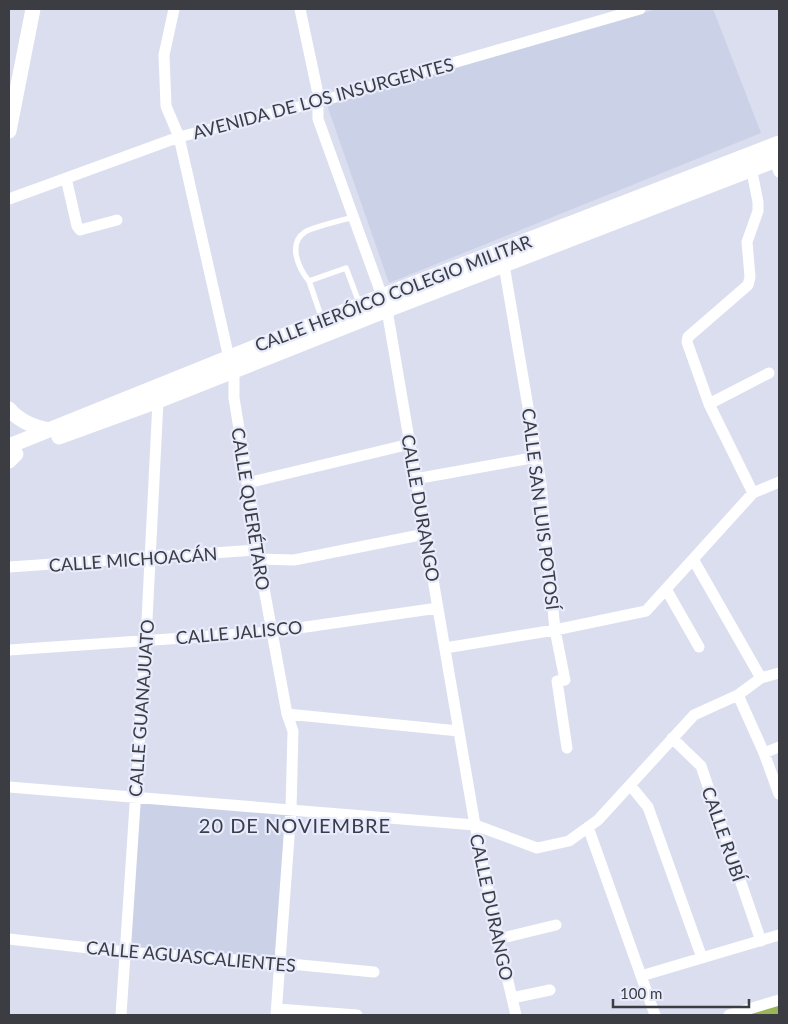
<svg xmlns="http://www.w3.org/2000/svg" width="788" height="1024" font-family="Lato,sans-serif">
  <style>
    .built { fill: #cbd1e7 }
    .forest { fill: #9bb656 }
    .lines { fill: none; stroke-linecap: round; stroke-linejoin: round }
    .lane { stroke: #fff; stroke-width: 5.5 }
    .street { stroke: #fff; stroke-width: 11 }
    .secondary { stroke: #fff; stroke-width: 15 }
    .labels { text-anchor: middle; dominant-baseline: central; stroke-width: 4.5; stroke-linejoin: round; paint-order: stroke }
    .street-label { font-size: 18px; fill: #3b3d43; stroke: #e7ebfc }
    .quarter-label { font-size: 20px; letter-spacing: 1px; fill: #3a3d4a; stroke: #e7ebfc }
  </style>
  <rect width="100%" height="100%" fill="#dadeef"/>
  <path class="built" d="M657 9H713L761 133 389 283 327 105Z
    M135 797 291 810 280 963 125 952Z"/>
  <path class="forest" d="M779 1000V1015H729Z"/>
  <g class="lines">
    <path class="lane" d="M309 281C299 269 287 244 305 232 313 227 343 220 354 217
      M322 319 309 281 346 268 360 305"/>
    <path class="street" d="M174 9 164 55 166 106 179 137 229 358 234 372V398L256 533 257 550 287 714 293 731 291 810 276 1015
      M300 9 318 94V119L387 310 475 825 498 939 516 1015
      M775 161 779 172
      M750 162 758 202V211L747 242 750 277 748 285 688 337 687 342 709 404 753 493
      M66 178 77 226 80 230 117 220
      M9 199 179 137 318 102 640 9
      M504 265 541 484 555 630 565 680 557 681 567 748
      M709 404 769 373
      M415 479 537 457
      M247 483 410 444
      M258 559 294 560 425 534
      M693 559 761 678
      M9 567 257 550
      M666 589 699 647
      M445 648 555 630 646 611 753 493 779 482
      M9 650 271 632 438 608
      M738 695 764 753 779 794
      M287 714 459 731
      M672 738 701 766 761 941
      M764 753 779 747
      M630 785 648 807 702 958
      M9 787 475 825 537 848 569 841 598 820 694 715 738 695 761 678 779 673
      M588 827 655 1015
      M9 939 125 952 280 963 374 972
      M498 939 556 925
      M641 976 779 935
      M512 998 550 990
      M277 1009 357 1015
      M121 1015 146 640 158 401
      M729 1015 779 1000"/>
    <path class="secondary" d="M9 131 33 9
      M9 409C19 421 34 427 49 430
      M59 437 158 401 387 310 779 159
      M9 446 382 296 779 143
      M9 461 16 454"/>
  </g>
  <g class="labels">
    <g class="street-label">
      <text transform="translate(323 98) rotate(-15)">AVENIDA DE LOS INSURGENTES</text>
      <text transform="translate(393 293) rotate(-21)">CALLE HERÓICO COLEGIO MILITAR</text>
      <text transform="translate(421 508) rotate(80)">CALLE DURANGO</text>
      <text transform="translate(251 509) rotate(81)">CALLE QUERÉTARO</text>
      <text transform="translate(541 509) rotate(83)">CALLE SAN LUIS POTOSÍ</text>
      <text transform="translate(133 559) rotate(-4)">CALLE MICHOACÁN</text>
      <text transform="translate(239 632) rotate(-5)">CALLE JALISCO</text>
      <text transform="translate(141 708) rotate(-86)">CALLE GUANAJUATO</text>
      <text transform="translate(724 834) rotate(71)">CALLE RUBÍ</text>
      <text transform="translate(492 907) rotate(78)">CALLE DURANGO</text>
      <text transform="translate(191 956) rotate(5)">CALLE AGUASCALIENTES</text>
    </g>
    <g class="quarter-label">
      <text x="295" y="825">20 DE NOVIEMBRE</text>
    </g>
  </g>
  <rect width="788" height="1024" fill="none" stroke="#3b3d43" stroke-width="20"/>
  <path d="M613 999v8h136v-8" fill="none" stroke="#3b3d43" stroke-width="2.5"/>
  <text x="620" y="999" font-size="15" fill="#3b3d43" stroke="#e7ebfc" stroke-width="4" paint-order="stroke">100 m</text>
</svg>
